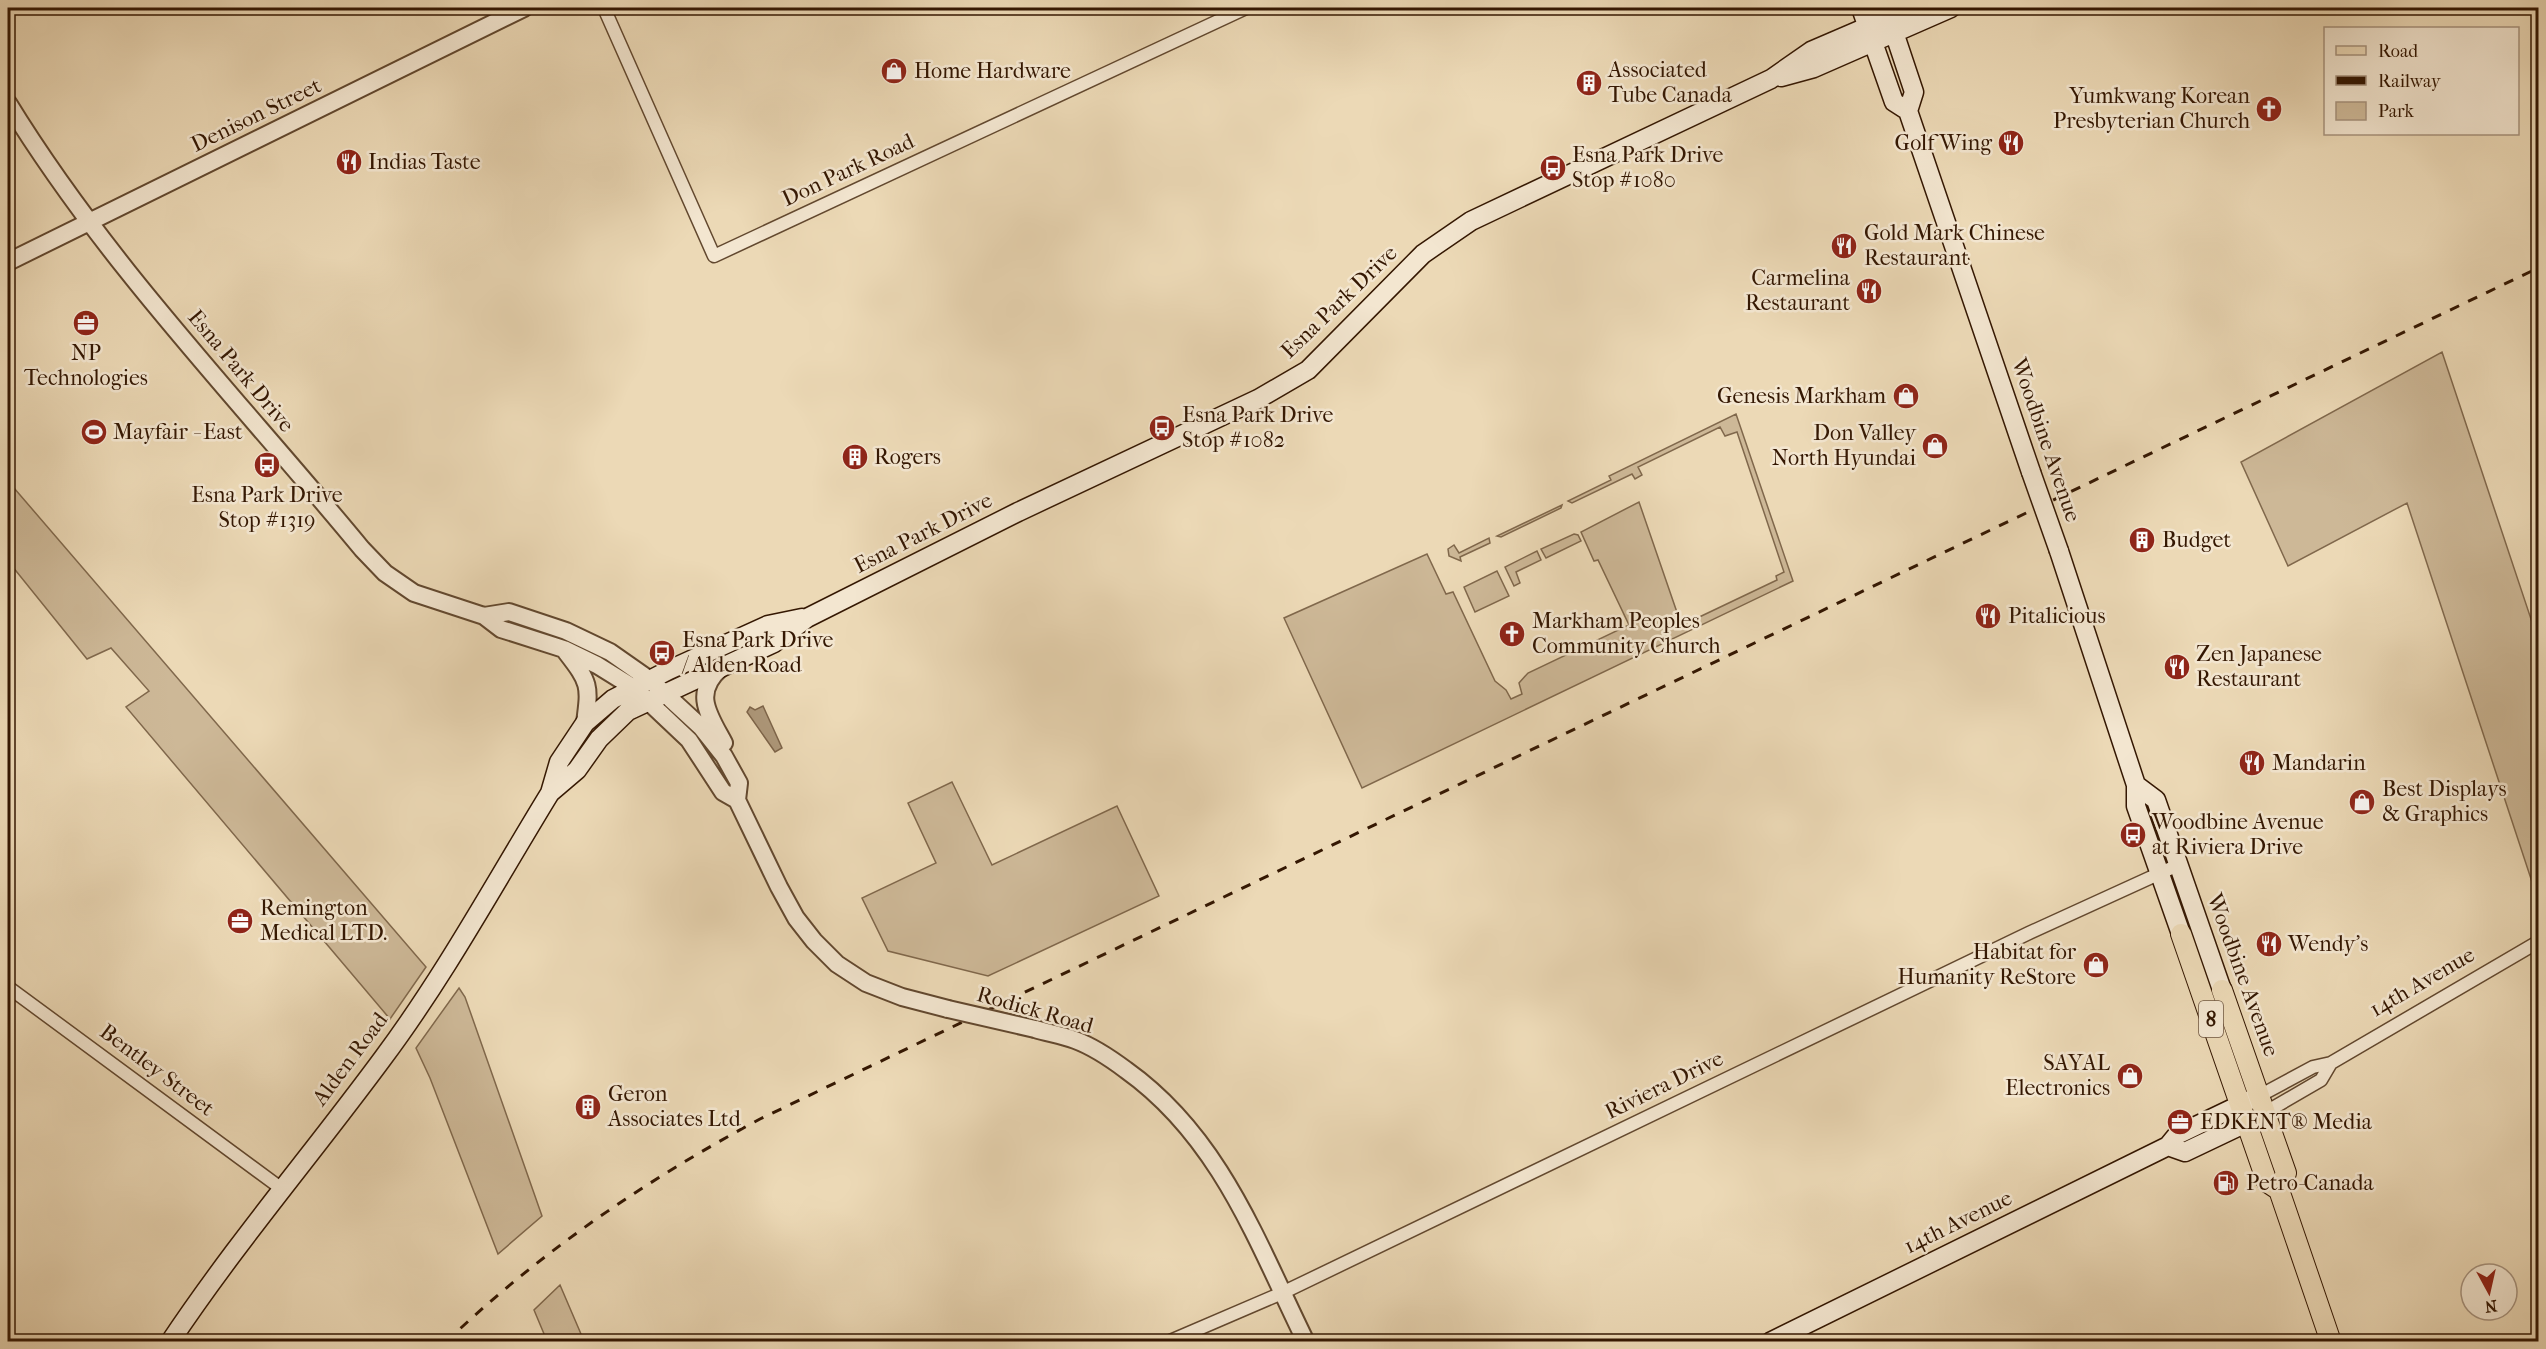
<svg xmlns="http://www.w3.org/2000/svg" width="2546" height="1349" font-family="'IM FELL French Canon',serif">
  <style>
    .green { fill: #cdb897; stroke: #80684c; stroke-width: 1.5 }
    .water { fill: #ad9779; stroke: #7d6449; stroke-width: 1.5 }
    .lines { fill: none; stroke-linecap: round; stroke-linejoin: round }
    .minor-casing { stroke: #62482f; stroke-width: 15 }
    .tertiary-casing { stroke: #62482f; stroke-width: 20 }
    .secondary-casing { stroke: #341702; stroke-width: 21 }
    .primary-casing { stroke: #341702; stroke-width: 22 }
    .minor { stroke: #f3e6d0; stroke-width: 12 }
    .tertiary { stroke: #f3e6d0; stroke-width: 16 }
    .secondary { stroke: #f3e6d0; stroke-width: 18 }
    .primary { stroke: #ecd9b6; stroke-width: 20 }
    .rail { stroke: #341702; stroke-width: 3; stroke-dasharray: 10 10; stroke-linecap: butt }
    .tertiary-bridge-casing { stroke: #62482f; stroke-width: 20; stroke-linecap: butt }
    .secondary-bridge-casing { stroke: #341702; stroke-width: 21; stroke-linecap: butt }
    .tertiary-bridge { stroke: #f3e6d0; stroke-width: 16 }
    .secondary-bridge { stroke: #f3e6d0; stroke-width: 18 }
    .labels { text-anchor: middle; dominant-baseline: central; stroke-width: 5; stroke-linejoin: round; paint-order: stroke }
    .shield { fill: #f3e6d0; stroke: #6d5540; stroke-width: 1.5 }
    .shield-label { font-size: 21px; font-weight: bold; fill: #341702 }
    .poi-label { font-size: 22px; fill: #341702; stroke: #f3e6d0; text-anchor: start }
    .street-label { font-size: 22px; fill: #341702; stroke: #f3e6d0 }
  </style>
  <rect width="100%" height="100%" fill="#ecd9b6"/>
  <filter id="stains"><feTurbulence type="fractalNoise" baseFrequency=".00333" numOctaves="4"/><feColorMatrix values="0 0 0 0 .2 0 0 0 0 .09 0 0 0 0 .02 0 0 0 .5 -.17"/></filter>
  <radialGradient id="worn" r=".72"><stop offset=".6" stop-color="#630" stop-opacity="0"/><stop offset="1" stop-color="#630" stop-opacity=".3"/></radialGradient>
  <path class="green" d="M2442 352 2538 640V900L2407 503 2288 566 2241 462Z
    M1736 414 1793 581 1362 788 1284 618 1427 554 1446 594 1453 592 1495 681 1506 690 1511 699 1522 694 1519 683 1528 673 1629 625 1598 560 1594 561 1581 532 1639 502 1680 621 1691 618 1693 620 1777 580 1776 576 1784 572 1737 432 1725 436 1720 427 1638 467 1642 475 1635 479 1632 474 1572 503 1568 501 1611 480 1609 476Z
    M8 481 426 967 390 1019 126 707 149 691 111 648 87 659 8 561Z
    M1562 505 1561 508 1501 537 1497 536Z
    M1574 534 1578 535 1581 541 1546 558 1541 549Z
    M1489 538 1490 543 1460 557 1461 561 1449 556 1448 549 1454 545 1459 553Z
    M1537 551 1541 560 1516 572 1520 583 1514 586 1505 567Z
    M1497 571 1509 596 1475 612 1464 587Z
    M952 782 992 865 1117 806 1159 896 988 976 888 951 862 898 936 863 908 803Z
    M459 988 465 997 542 1216 498 1254 430 1078 416 1048Z
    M560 1285 584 1341H547L534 1310Z"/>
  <path class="water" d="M763 706 782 748 775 752 747 712 750 707 755 710Z"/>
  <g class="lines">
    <defs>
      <path id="minor" d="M604 8 714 256 1246 8
        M8 987 282 1189
        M2261 1095 2313 1067 2331 1063 2538 942
        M2266 1112 2321 1080 2331 1063
        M1168 1342 1282 1293 2029 933 2178 865"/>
      <path id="tertiary" d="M8 103C108 266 241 402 362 549L385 573 414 593 484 616 501 629 564 649 597 665 634 688 689 740 723 792 737 800
        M8 262 524 8
        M484 616 509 612 566 631 610 652 650 680 701 727 724 756 739 783 737 800 779 887 796 918 814 941 837 964 866 983 902 997 948 1009
        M566 652C590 683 590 685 585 723
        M721 668C692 693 709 715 724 743
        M1035 1029C1048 1033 1062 1035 1075 1040 1094 1047 1110 1058 1126 1070 1220 1137 1257 1242 1306 1342"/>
      <path id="secondary" d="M1861 8 1894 102 1908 111
        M1886 8 1914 92 1908 111 2031 472
        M1781 77 1814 68 1951 8
        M2059 551 2136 785V806L2181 934
        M2136 785 2156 800 2222 990
        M550 793 577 770 599 739 628 711 774 643 807 618 1018 512 1258 399 1308 370 1423 254 1471 221 1771 79 1811 51 1911 8
        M2168 1146 2185 1152 2248 1122
        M170 1342C236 1243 313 1153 383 1058 445 975 496 881 550 793L559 762 585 723 613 699 669 670 768 625 802 618
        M1770 1342 2168 1146 2177 1135 2252 1099"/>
      <path id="primary" d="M2181 934 2267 1182 2279 1190 2331 1342
        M2222 990 2286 1173 2279 1190"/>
    </defs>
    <use href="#minor" class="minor-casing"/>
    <use href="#tertiary" class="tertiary-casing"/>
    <use href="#secondary" class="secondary-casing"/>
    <use href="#primary" class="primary-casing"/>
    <use href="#minor" class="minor"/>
    <use href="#tertiary" class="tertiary"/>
    <use href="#secondary" class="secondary"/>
    <use href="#primary" class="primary"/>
    <path class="rail" d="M446 1342C540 1252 646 1180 760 1119L2538 268"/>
    <defs>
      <path id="tertiary-bridge" d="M948 1009 1035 1029"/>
      <path id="secondary-bridge" d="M2031 472 2059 551"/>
    </defs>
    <use href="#tertiary-bridge" class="tertiary-bridge-casing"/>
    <use href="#secondary-bridge" class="secondary-bridge-casing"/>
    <use href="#tertiary-bridge" class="tertiary-bridge"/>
    <use href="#secondary-bridge" class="secondary-bridge"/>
  </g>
  <defs>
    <symbol id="shop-disc" viewBox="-11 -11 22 22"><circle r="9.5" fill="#8f2418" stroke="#f3e6d0"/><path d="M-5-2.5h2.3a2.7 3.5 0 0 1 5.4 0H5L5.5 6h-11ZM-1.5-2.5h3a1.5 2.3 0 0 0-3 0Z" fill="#fff"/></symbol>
    <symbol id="building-disc" viewBox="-11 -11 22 22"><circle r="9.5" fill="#8f2418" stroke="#f3e6d0"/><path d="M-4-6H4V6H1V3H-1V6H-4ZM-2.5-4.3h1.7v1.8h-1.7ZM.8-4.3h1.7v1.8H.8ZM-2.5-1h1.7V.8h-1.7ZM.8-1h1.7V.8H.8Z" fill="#fff"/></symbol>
    <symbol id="church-disc" viewBox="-11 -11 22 22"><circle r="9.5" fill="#8f2418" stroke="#f3e6d0"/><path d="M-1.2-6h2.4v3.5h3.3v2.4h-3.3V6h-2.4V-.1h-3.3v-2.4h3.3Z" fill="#fff"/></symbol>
    <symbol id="restaurant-disc" viewBox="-11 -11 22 22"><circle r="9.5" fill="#8f2418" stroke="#f3e6d0"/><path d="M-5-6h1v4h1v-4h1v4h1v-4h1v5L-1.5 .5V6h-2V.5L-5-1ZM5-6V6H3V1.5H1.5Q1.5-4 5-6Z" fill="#fff"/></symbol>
    <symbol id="bus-disc" viewBox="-11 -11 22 22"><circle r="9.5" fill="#8f2418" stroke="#f3e6d0"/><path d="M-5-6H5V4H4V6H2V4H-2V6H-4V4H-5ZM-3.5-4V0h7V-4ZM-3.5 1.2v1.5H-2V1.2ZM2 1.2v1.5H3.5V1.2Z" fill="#fff"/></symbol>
    <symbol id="office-disc" viewBox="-11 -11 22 22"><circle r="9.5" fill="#8f2418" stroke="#f3e6d0"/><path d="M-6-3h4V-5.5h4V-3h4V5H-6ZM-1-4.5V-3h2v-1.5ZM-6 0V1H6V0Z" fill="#fff"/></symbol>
    <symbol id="stadium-disc" viewBox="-11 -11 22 22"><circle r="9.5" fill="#8f2418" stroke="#f3e6d0"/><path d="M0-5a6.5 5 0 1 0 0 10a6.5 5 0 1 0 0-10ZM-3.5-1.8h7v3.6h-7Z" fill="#fff"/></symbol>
    <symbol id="fuel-disc" viewBox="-11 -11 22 22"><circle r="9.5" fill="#8f2418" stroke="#f3e6d0"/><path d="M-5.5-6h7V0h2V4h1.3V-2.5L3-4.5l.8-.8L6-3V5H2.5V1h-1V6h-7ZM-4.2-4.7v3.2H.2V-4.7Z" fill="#fff"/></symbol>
  </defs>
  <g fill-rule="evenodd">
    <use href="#shop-disc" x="879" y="56" width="30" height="30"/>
    <use href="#building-disc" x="1574" y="68" width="30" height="30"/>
    <use href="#church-disc" x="2254" y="94" width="30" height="30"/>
    <use href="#restaurant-disc" x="1996" y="128" width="30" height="30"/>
    <use href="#restaurant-disc" x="334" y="147" width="30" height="30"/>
    <use href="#bus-disc" x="1538" y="153" width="30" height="30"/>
    <use href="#restaurant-disc" x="1829" y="231" width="30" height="30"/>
    <use href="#restaurant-disc" x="1854" y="276" width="30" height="30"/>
    <use href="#office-disc" x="71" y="308" width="30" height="30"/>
    <use href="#shop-disc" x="1891" y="381" width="30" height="30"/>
    <use href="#bus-disc" x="1147" y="413" width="30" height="30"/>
    <use href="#stadium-disc" x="79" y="417" width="30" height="30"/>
    <use href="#shop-disc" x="1920" y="431" width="30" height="30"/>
    <use href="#building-disc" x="840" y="442" width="30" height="30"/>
    <use href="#bus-disc" x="252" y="450" width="30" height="30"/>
    <use href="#building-disc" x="2127" y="525" width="30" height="30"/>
    <use href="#restaurant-disc" x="1973" y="601" width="30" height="30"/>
    <use href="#church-disc" x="1497" y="619" width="30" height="30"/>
    <use href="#bus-disc" x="647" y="638" width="30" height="30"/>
    <use href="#restaurant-disc" x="2162" y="652" width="30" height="30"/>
    <use href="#restaurant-disc" x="2237" y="748" width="30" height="30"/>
    <use href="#shop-disc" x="2347" y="787" width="30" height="30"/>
    <use href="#bus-disc" x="2118" y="820" width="30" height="30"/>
    <use href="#office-disc" x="225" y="906" width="30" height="30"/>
    <use href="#restaurant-disc" x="2254" y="929" width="30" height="30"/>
    <use href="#shop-disc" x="2081" y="950" width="30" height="30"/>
    <use href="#shop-disc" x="2115" y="1061" width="30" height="30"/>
    <use href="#building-disc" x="573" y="1092" width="30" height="30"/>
    <use href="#office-disc" x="2165" y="1107" width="30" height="30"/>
    <use href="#fuel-disc" x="2211" y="1168" width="30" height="30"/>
  </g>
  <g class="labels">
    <rect class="shield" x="2199" y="1001" width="24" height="36" rx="4.5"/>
    <g class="shield-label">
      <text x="2211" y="1019">8</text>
    </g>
    <g class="poi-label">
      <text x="1608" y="70">Associated<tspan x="1608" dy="25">Tube Canada</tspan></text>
      <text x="914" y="71">Home Hardware</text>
      <text x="2250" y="96" text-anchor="end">Yumkwang Korean<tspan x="2250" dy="25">Presbyterian Church</tspan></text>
      <text x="1992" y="143" text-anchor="end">GolfWing</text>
      <text x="1572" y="155">Esna Park Drive<tspan x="1572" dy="25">Stop #1080</tspan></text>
      <text x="368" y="162">Indias Taste</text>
      <text x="1864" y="233">Gold Mark Chinese<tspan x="1864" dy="25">Restaurant</tspan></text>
      <text x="1850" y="278" text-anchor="end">Carmelina<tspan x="1850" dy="25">Restaurant</tspan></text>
      <text x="86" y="353" text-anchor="middle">NP<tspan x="86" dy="25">Technologies</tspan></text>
      <text x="1886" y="396" text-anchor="end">Genesis Markham</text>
      <text x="1182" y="415">Esna Park Drive<tspan x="1182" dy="25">Stop #1082</tspan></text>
      <text x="113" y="432">Mayfair - East</text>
      <text x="1916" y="433" text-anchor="end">Don Valley<tspan x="1916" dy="25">North Hyundai</tspan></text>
      <text x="874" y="457">Rogers</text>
      <text x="267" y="495" text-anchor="middle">Esna Park Drive<tspan x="267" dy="25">Stop #1319</tspan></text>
      <text x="2162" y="540">Budget</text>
      <text x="2008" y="616">Pitalicious</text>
      <text x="1532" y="621">Markham Peoples<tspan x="1532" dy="25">Community Church</tspan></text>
      <text x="682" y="640">Esna Park Drive<tspan x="682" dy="25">/ Alden Road</tspan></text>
      <text x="2196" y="654">Zen Japanese<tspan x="2196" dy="25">Restaurant</tspan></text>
      <text x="2272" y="763">Mandarin</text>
      <text x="2382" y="789">Best Displays<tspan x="2382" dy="25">&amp; Graphics</tspan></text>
      <text x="2152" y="822">Woodbine Avenue<tspan x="2152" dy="25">at Riviera Drive</tspan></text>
      <text x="260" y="908">Remington<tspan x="260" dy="25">Medical LTD.</tspan></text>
      <text x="2288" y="944">Wendy's</text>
      <text x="2076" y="952" text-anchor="end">Habitat for<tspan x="2076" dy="25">Humanity ReStore</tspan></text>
      <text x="2110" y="1063" text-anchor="end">SAYAL<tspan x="2110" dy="25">Electronics</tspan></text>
      <text x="608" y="1094">Geron<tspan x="608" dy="25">Associates Ltd</tspan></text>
      <text x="2200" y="1122">EDKENT® Media</text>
      <text x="2246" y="1183">Petro-Canada</text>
    </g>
    <g class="street-label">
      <text transform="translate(256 115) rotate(-26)">Denison Street</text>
      <text transform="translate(848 170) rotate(-25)">Don Park Road</text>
      <text transform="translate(1339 302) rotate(-44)">Esna Park Drive</text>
      <text transform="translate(241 371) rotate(50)">Esna Park Drive</text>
      <text transform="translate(2046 440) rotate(71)">Woodbine Avenue</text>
      <text transform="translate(923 533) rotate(-27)">Esna Park Drive</text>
      <text transform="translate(2243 975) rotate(70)">Woodbine Avenue</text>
      <text transform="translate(2422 982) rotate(-30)">14th Avenue</text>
      <text transform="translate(1035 1010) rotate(16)">Rodick Road</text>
      <text transform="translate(350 1059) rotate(-53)">Alden Road</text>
      <text transform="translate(157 1070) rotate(37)">Bentley Street</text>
      <text transform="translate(1664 1085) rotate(-26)">Riviera Drive</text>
      <text transform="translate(1958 1222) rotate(-26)">14th Avenue</text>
    </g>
  </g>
  <rect width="2546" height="1349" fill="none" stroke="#ecd9b6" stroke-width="30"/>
  <rect x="9" y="9" width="2528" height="1331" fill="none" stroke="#341702" stroke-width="3"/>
  <rect x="15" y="15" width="2516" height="1319" fill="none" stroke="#341702" stroke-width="1.5"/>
  <rect x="2324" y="27" width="195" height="108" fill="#f3e6d0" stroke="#a7937e" stroke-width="1.5"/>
  <rect x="2336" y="46" width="30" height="9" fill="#ecd9b6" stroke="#a7937e" stroke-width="1.5"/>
  <text x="2378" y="57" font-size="18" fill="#341702">Road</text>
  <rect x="2336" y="76" width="30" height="9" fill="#341702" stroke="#a7937e" stroke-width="1.5"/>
  <text x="2378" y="87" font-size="18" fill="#341702">Railway</text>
  <rect x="2336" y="102" width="30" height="18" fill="#cdb897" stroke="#a7937e" stroke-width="1.5"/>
  <text x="2378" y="117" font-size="18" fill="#341702">Park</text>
  <g transform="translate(2489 1292) rotate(172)"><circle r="28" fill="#f3e6d0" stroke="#a7937e" stroke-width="1.5"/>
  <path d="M0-4.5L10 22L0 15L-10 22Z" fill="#8f2418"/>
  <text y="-9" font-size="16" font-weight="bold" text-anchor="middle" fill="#341702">N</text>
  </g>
  <rect width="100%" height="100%" filter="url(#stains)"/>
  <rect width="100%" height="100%" fill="url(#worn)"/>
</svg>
